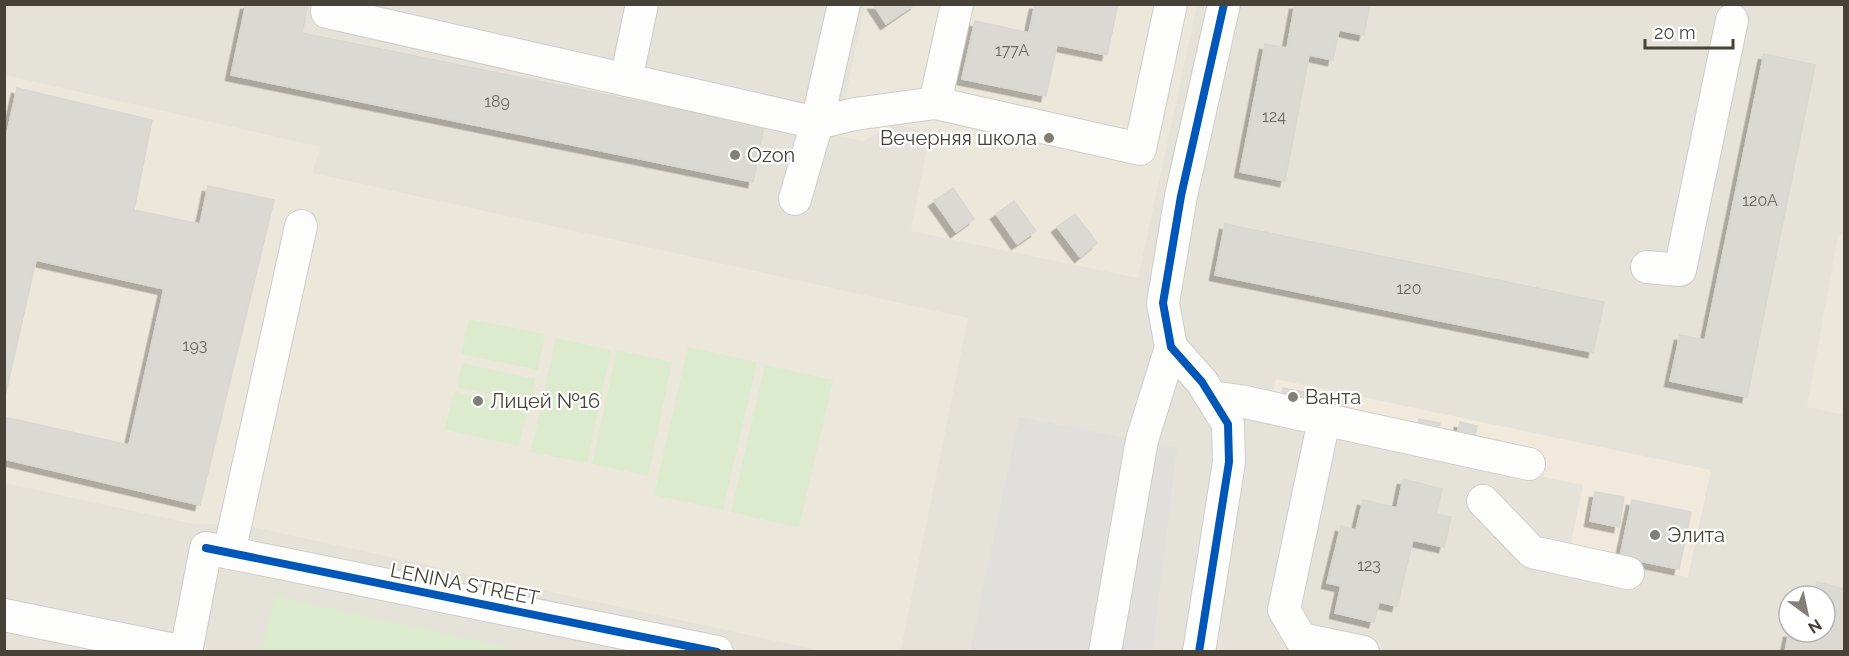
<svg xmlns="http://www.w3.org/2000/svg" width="1849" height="656" font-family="Raleway,sans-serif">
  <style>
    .residential { fill: #e5e2d9; fill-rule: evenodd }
    .commercial { fill: #f0e9dc }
    .education { fill: #ebe8db }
    .green { fill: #dceacd }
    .parking { fill: #e0dfdb }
    .building { fill: #dad9d4; stroke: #d9d7d1; stroke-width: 1.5; filter: url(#shadow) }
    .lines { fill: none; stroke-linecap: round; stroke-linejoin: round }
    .minor-casing { stroke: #cfcdc9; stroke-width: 34 }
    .minor { stroke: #fdfdfc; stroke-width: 32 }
    .cycleway-casing { stroke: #fff; stroke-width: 11 }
    .cycleway { stroke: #0057b8; stroke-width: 8 }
    .poi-dot { fill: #827f77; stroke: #fff; stroke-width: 2 }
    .labels { text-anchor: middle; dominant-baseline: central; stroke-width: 4.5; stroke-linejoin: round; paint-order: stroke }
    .number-label { font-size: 16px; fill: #6c6860 }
    .poi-label { font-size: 20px; fill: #464238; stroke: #fff; text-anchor: start }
    .street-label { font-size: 20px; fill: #464238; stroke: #fff }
  </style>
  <defs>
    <filter id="shadow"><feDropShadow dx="-5.5" dy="5.5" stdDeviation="0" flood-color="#0004"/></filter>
  </defs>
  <rect width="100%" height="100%" fill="#f1f0eb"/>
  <path class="residential" d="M4 5H1844V651H5ZM1789 596H1825V632H1789Z"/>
  <path class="commercial" d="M1276 379 1711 470 1688 577 1569 553 1583 485 1268 419Z"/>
  <path class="education" d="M865 5H1197L1138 278 911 231 930 133 893 124 864 141 837 136Z
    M5 75 321 147 312 173 968 318 901 649 896 651H822L248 526 189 523 5 483Z
    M1844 231V415L1807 407 1838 236Z"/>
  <path class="green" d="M469 319 545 334 538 370 461 354Z
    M556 338 611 350 587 463 531 452Z
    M688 347 757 362 723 510 654 495Z
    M617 350 672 362 648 476 592 464Z
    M462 363 536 379 530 403 457 387Z
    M765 365 833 380 799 528 731 512Z
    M454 391 528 408 519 446 445 430Z
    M275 596 524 651H261Z"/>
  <path class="parking" d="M1019 417 1177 448 1152 651 970 652Z"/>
  <path class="building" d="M246 4H308L302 33 764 127 753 182 231 75Z
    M873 4H915L886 24Z
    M1035 4H1118L1107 55 1057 45 1046 96 962 79 975 21 1029 33Z
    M1295 4H1370L1364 35 1339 30 1333 60 1309 55 1285 181 1240 172 1265 44 1287 48Z
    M1764 54 1815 65 1747 397 1670 381 1680 335 1705 340Z
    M17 88 152 120 134 210 200 224 208 186 274 200 200 505 4 459V417L129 445 164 289 36 260 4 401V147Z
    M953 188 974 219 956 232 934 201Z
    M1014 201 1036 231 1017 244 996 214Z
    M1075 214 1097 243 1080 257 1057 227Z
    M1225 224 1604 302 1593 352 1215 275Z
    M1283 388 1305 392 1302 407 1280 403Z
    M1325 396 1349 401 1346 417 1322 413Z
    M1419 419 1440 423 1438 437 1417 433Z
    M1460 422 1477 426 1473 444 1456 440Z
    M1403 479 1442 489 1436 514 1451 517 1444 547 1413 540 1397 606 1379 602 1374 622 1335 613 1341 586 1327 583 1341 526 1356 530 1363 500 1397 508Z
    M1595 492 1624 497 1619 527 1590 521Z
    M1632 500 1691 512 1679 569 1620 557Z
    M1817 582 1844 589V652H1785L1789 632H1825V596H1814Z"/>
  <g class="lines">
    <defs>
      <path id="minor" d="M328 4 327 12 817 123 844 4
        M957 4 935 103 1140 149 1171 4
        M626 80 642 4
        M795 199 817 123 855 114 935 103
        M1647 267 1680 270 1732 20
        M1211 397 1240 401 1529 464
        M1324 420 1284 610 1301 639 1363 652
        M1483 501 1532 552 1628 573
        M229 553 301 226
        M4 615 184 652
        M186 652 206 548 717 652
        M1105 652 1142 440 1171 347
        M1199 652 1229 462 1228 424 1202 382 1171 347 1163 303 1181 196 1224 4"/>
    </defs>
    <use href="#minor" class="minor-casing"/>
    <use href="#minor" class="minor"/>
    <defs>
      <path id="cycleway" d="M206 548 717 652
        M1199 652 1229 462 1228 424 1202 382 1171 347 1163 303 1181 196 1224 4"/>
    </defs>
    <use href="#cycleway" class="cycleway-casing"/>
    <use href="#cycleway" class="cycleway"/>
  </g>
  <g class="poi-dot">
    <circle cx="1049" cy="138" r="6"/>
    <circle cx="735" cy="155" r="6"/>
    <circle cx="1293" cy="397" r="6"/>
    <circle cx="478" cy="401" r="6"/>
    <circle cx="1655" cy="535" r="6"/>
  </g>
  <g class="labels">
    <g class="number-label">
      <text x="1012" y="50">177А</text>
      <text x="497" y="101">189</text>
      <text x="1274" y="116">124</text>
      <text x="1760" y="200">120А</text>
      <text x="1409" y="288">120</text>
      <text x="195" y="345">193</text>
      <text x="1369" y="565">123</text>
    </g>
    <g class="poi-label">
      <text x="1037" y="138" text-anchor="end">Вечерняя школа</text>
      <text x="747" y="155">Ozon</text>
      <text x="1305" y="397">Ванта</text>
      <text x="490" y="401">Лицей №16</text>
      <text x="1667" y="535">Элита</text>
    </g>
    <g class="street-label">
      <text transform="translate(465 584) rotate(11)">LENINA STREET</text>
    </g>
  </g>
  <rect width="1849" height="656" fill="none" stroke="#464238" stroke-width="12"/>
  <g transform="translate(1807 614) rotate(147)"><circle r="28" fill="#ffffff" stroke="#b5b3af" stroke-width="1.5"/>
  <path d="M0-4.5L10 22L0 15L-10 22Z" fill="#827f77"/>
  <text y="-9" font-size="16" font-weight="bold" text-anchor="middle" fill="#464238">N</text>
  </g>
  <path d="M1645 39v9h88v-9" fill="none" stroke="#464238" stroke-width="3"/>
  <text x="1654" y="39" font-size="18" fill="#464238" stroke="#ffffff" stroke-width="4.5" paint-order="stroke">20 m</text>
</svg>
